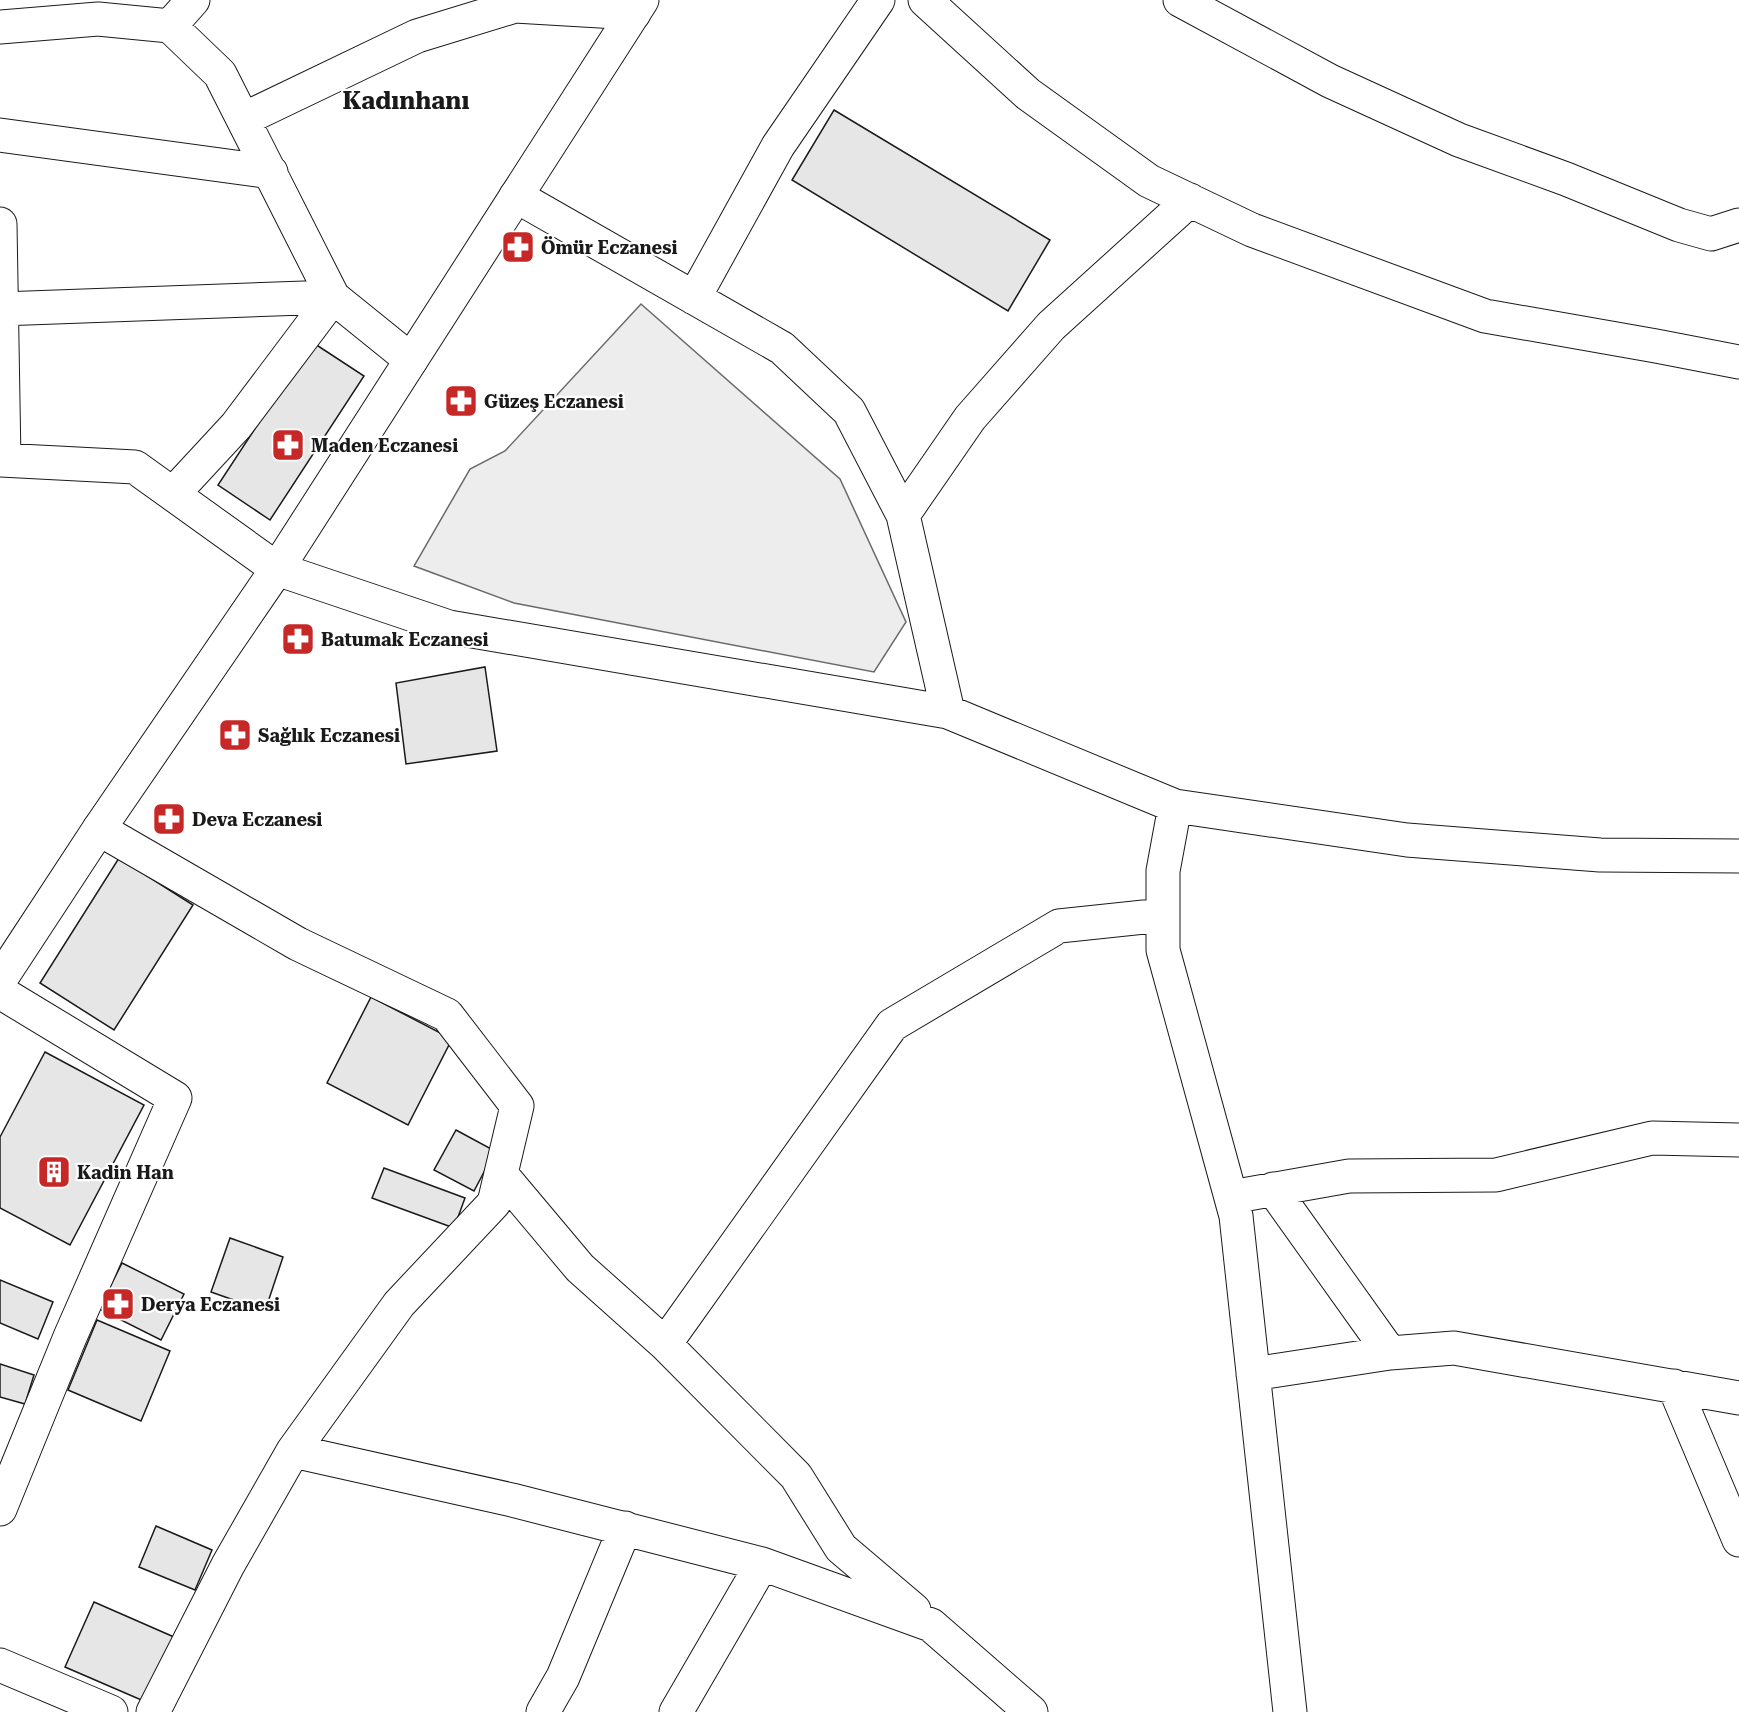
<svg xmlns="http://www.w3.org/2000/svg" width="1739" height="1712" font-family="'Roboto Serif',serif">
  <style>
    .built { fill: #ededed; stroke: #6a6a6a; stroke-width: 1.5 }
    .building { fill: #e6e6e6; stroke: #1a1a1a; stroke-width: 1.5 }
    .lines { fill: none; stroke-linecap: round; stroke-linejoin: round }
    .minor-casing { stroke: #1a1a1a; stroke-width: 35 }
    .major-casing { stroke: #1a1a1a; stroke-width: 35 }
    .minor { stroke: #fff; stroke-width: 33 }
    .major { stroke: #fff; stroke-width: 33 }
    .labels { text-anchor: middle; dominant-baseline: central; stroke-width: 4.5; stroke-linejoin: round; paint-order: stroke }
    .poi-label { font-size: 18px; font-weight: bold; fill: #1a1a1a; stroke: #fff; text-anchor: start }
    .district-label { font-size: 24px; font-weight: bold; fill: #1a1a1a; stroke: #fff }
  </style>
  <rect width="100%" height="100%" fill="#fff"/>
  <path class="built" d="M641 304 840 479 906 622 874 672 514 603 414 566 470 469 505 451Z"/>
  <path class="building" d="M834 110 1050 240 1008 311 792 180Z
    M312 342 364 376 270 520 218 485Z
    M485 667 497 751 406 764 396 683Z
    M119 858 193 905 114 1030 40 983Z
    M371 997 452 1039 408 1125 327 1083Z
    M45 1052 144 1105 70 1245 0 1208V1137Z
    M456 1130 495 1151 474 1191 434 1170Z
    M384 1168 465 1198 454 1228 372 1198Z
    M230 1238 283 1257 265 1311 211 1292Z
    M122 1263 184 1294 161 1340 99 1309Z
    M0 1280 53 1302 38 1339 0 1323Z
    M97 1320 170 1351 141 1421 68 1390Z
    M0 1364 34 1375 25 1404 0 1397Z
    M156 1526 212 1550 195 1590 139 1567Z
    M94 1602 174 1637 146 1702 65 1667Z"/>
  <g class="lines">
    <defs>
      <path id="minor" d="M925 0 1028 94 1149 181 1252 230 1485 316 1656 346 1739 362
        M1180 0 1330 81 1459 140 1566 179 1679 225 1711 234 1739 225
        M170 26 193 0
        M0 27 98 19 170 26 220 74 333 297 411 360
        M244 119 417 36 515 6 634 13
        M0 135 271 172
        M516 196 782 348 849 411 903 515 948 712
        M0 224 4 460
        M694 298 778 146 878 0
        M0 309 333 297
        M0 460 135 467 277 569 449 627 948 712 1175 806 1163 871V950L1236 1216 1290 1712
        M173 494 236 426 333 297
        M903 515 970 418 1051 326 1190 200
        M1175 806 1407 840 1600 855 1739 856
        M99 829 298 944 447 1015 517 1106 494 1203 399 1304 293 1451 512 1500 762 1564 931 1625 1031 1712
        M0 992 175 1098 70 1337 0 1509
        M501 1174 580 1268 665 1344 796 1476 841 1548 914 1610
        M1273 1189 1390 1353
        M1231 1197 1349 1176 1496 1175 1652 1138 1739 1140
        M665 1344 892 1025 1059 926 1163 915
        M1253 1374 1390 1353 1454 1348 1739 1398
        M1674 1386 1739 1540
        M0 1665 111 1712
        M153 1712 228 1565 293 1451
        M543 1712 563 1677 625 1528
        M676 1712 762 1564"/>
      <path id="major" d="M0 980 99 829 277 569 642 0"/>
    </defs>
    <use href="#minor" class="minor-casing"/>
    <use href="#major" class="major-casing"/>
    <use href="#minor" class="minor"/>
    <use href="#major" class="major"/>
  </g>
  <defs>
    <symbol id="pharmacy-square" viewBox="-11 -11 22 22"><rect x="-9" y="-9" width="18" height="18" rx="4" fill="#c62828" stroke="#fff"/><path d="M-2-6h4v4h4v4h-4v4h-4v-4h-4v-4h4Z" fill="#fff"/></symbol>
    <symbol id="building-square" viewBox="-11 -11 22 22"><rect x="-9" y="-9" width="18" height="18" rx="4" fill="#c62828" stroke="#fff"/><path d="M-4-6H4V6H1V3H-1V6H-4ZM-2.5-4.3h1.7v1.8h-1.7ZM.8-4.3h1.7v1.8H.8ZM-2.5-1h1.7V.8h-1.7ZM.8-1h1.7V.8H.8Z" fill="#fff"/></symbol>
  </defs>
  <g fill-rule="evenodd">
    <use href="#pharmacy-square" x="499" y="228" width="38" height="38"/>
    <use href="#pharmacy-square" x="442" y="382" width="38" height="38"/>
    <use href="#pharmacy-square" x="269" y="426" width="38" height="38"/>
    <use href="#pharmacy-square" x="279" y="620" width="38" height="38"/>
    <use href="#pharmacy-square" x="216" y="716" width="38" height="38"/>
    <use href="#pharmacy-square" x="150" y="800" width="38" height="38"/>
    <use href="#building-square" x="35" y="1153" width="38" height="38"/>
    <use href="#pharmacy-square" x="99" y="1285" width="38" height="38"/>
  </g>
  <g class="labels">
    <g class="poi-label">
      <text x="541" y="247">Ömür Eczanesi</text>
      <text x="484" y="401">Güzeş Eczanesi</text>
      <text x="311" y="445">Maden Eczanesi</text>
      <text x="321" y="639">Batumak Eczanesi</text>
      <text x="258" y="735">Sağlık Eczanesi</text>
      <text x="192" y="819">Deva Eczanesi</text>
      <text x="77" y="1172">Kadin Han</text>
      <text x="141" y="1304">Derya Eczanesi</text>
    </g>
    <g class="district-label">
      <text x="406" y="101">Kadınhanı</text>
    </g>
  </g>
</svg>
